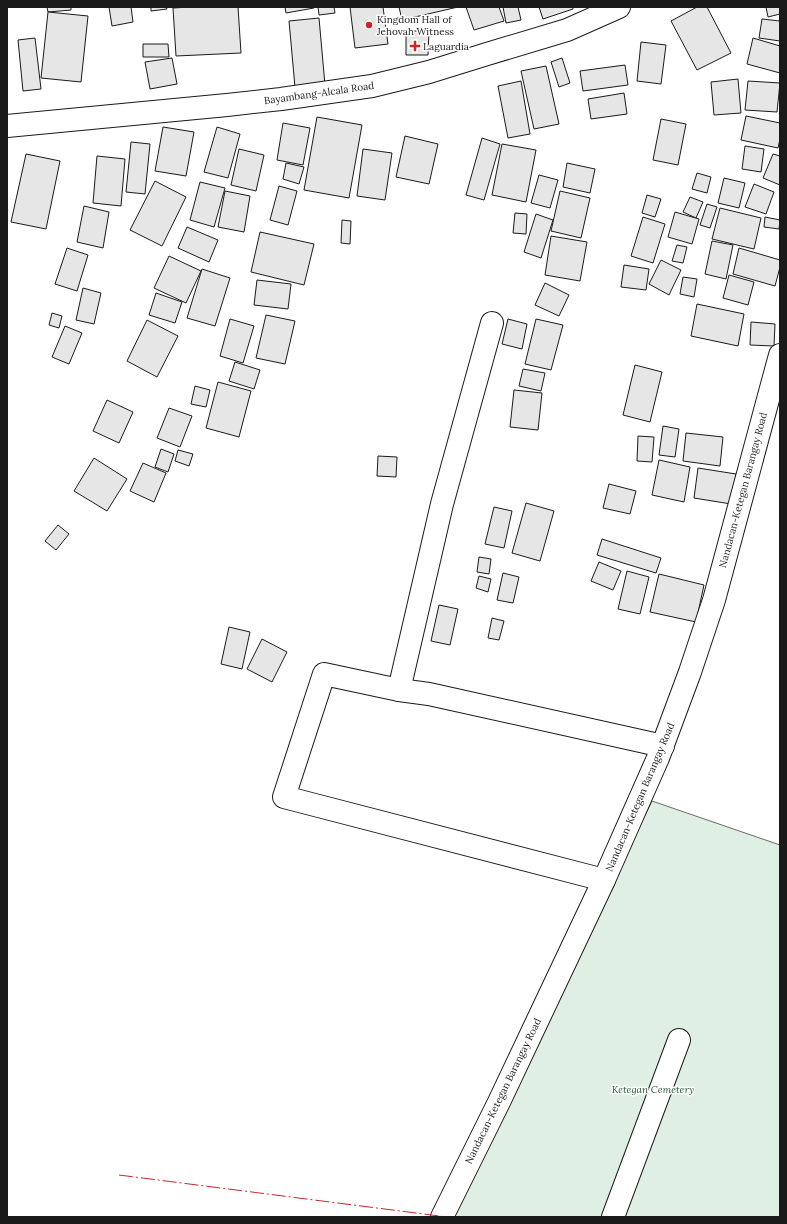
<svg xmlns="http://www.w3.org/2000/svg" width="787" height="1224" font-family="Lora,serif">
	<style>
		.green { fill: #e0efe3; stroke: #6a6a6a }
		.building { fill: #e6e6e6; stroke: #1a1a1a }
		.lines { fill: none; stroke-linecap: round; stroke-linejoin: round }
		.minor-casing { stroke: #1a1a1a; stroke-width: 24 }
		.major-casing { stroke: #1a1a1a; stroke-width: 24 }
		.minor { stroke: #fff; stroke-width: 22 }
		.major { stroke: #fff; stroke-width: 22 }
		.power { stroke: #c62828; stroke-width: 1; stroke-dasharray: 14 3 2 3; stroke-linecap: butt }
		.poi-dot { fill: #c62828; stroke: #fff; stroke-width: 1.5 }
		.labels { text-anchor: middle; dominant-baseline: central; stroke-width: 3; stroke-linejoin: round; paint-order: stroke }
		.poi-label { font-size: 10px; fill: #1a1a1a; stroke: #fff; text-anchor: start }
		.street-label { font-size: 10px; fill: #1a1a1a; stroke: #fff }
		.park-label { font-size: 10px; font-style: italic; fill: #2b5a34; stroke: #fff }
	</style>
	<rect width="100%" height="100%" fill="#fff"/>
	<path class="green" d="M 652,801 L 780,845 L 780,1217 L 448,1217 Z"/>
	<g class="building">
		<path d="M 47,7 L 71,7 L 71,10 L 48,12 Z"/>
		<path d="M 109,7 L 131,7 L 133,22 L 112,26 Z"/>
		<path d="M 151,7 L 166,7 L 167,9 L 151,11 Z"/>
		<path d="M 191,7 L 238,7 L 241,53 L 176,56 L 173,8 Z"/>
		<path d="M 285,7 L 314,7 L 314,8 L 286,13 Z"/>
		<path d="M 318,7 L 334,7 L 335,13 L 319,15 Z"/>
		<path d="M 350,7 L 383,7 L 388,44 L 355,48 Z"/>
		<path d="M 399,7 L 458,7 L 402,20 Z"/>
		<path d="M 466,7 L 499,7 L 504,21 L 474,30 Z"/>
		<path d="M 503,7 L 518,7 L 521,20 L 506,23 Z"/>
		<path d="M 539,7 L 573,7 L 573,9 L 543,19 Z"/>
		<path d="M 697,7 L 707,7 L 731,53 L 697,70 L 671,21 Z"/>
		<path d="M 766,7 L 780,7 L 780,14 L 768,17 Z"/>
		<path d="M 48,12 L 88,16 L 81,82 L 41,78 Z"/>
		<path d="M 319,18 L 325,85 L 295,87 L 289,21 Z"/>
		<path d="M 762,19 L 780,21 L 780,41 L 759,38 Z"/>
		<path d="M 406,31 L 429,31 L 428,55 L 406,55 Z"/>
		<path d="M 35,38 L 41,89 L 23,91 L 18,40 Z"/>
		<path d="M 753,38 L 780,46 L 780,73 L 747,64 Z"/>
		<path d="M 641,42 L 666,45 L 661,84 L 637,81 Z"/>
		<path d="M 143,44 L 168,44 L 169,57 L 143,57 Z"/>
		<path d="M 172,58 L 177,84 L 150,89 L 145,62 Z"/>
		<path d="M 562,58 L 570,83 L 559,87 L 551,62 Z"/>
		<path d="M 625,65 L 628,85 L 583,91 L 580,71 Z"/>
		<path d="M 546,66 L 559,124 L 534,129 L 521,71 Z"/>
		<path d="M 738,79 L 741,113 L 714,115 L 711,82 Z"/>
		<path d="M 521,81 L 530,134 L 508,138 L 498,86 Z"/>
		<path d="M 748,81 L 780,83 L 777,112 L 745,110 Z"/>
		<path d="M 624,93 L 627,114 L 591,119 L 588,99 Z"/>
		<path d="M 746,116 L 780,123 L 780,139 L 778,148 L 741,140 Z"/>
		<path d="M 317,117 L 362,125 L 349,198 L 304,190 Z"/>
		<path d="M 661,119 L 686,124 L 678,165 L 653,160 Z"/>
		<path d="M 283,123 L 310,128 L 303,165 L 277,160 Z"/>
		<path d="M 163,127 L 194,132 L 186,176 L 155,171 Z"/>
		<path d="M 217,127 L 240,134 L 228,178 L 204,172 Z"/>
		<path d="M 405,136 L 438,144 L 429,184 L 396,177 Z"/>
		<path d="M 482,138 L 500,144 L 484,200 L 466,195 Z"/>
		<path d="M 131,142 L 150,144 L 145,194 L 126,192 Z"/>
		<path d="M 502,144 L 536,150 L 526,202 L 492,195 Z"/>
		<path d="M 745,146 L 764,149 L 761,172 L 742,169 Z"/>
		<path d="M 239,149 L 264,155 L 256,191 L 231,185 Z"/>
		<path d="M 363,149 L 392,153 L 385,200 L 357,196 Z"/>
		<path d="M 26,154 L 60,161 L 46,229 L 11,222 Z"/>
		<path d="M 773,154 L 780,156 L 780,185 L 763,178 Z"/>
		<path d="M 97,156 L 125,159 L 121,206 L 93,203 Z"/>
		<path d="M 286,163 L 304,167 L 299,184 L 283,179 Z"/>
		<path d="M 567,163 L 595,169 L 590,193 L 563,187 Z"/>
		<path d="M 697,173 L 711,177 L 707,193 L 692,189 Z"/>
		<path d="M 539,175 L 558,180 L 550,208 L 531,203 Z"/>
		<path d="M 724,178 L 745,183 L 739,208 L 718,203 Z"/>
		<path d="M 155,181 L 186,197 L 162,246 L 130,230 Z"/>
		<path d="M 200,182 L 225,188 L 214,227 L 190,220 Z"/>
		<path d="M 754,184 L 774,192 L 766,214 L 745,207 Z"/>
		<path d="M 279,186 L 297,191 L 288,225 L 270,220 Z"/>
		<path d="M 225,191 L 250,196 L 244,232 L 218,227 Z"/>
		<path d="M 560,191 L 590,198 L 581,238 L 551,231 Z"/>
		<path d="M 647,195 L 661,199 L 655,217 L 642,213 Z"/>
		<path d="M 690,197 L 703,202 L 696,218 L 683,212 Z"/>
		<path d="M 707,204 L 717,207 L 710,228 L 700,225 Z"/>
		<path d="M 84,206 L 109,212 L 103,248 L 77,242 Z"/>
		<path d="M 720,208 L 761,218 L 754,249 L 712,239 Z"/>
		<path d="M 675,212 L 699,219 L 692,244 L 668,237 Z"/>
		<path d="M 515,213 L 527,214 L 526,234 L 513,233 Z"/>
		<path d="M 536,214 L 553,220 L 541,258 L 524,252 Z"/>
		<path d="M 643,217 L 665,224 L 653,263 L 631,256 Z"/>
		<path d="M 765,217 L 780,220 L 779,229 L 764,227 Z"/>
		<path d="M 342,220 L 351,221 L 350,244 L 341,243 Z"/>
		<path d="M 187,227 L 218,240 L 209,262 L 178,248 Z"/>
		<path d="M 260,232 L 314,244 L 304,285 L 251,272 Z"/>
		<path d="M 551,236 L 587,242 L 580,281 L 545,275 Z"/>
		<path d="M 712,241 L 733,245 L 726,279 L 705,274 Z"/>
		<path d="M 677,245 L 687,247 L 683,263 L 672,261 Z"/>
		<path d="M 67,248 L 88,255 L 77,291 L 55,284 Z"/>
		<path d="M 739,248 L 780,260 L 780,267 L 775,286 L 733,274 Z"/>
		<path d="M 169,256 L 201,271 L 186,303 L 154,288 Z"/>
		<path d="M 661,260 L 681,270 L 669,295 L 649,284 Z"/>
		<path d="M 624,265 L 649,269 L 646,290 L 621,287 Z"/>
		<path d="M 202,269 L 230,278 L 215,326 L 187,318 Z"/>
		<path d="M 729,275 L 754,282 L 748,305 L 723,298 Z"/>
		<path d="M 683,277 L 697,279 L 694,297 L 680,294 Z"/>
		<path d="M 257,280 L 291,284 L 288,309 L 254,305 Z"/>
		<path d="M 545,283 L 569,295 L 559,316 L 535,305 Z"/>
		<path d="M 83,288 L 101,293 L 94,324 L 76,320 Z"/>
		<path d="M 156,293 L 182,302 L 175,323 L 149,315 Z"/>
		<path d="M 697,304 L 744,314 L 738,346 L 691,336 Z"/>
		<path d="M 52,313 L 62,316 L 59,328 L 49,325 Z"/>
		<path d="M 266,315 L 295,321 L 285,364 L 256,358 Z"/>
		<path d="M 230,319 L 254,326 L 243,363 L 220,356 Z"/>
		<path d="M 508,319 L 527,324 L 522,349 L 502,344 Z"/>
		<path d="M 536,319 L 563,325 L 551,370 L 525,364 Z"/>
		<path d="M 147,320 L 178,336 L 157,377 L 127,361 Z"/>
		<path d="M 751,322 L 775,324 L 774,346 L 750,345 Z"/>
		<path d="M 65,326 L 82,333 L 69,364 L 52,357 Z"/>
		<path d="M 235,362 L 260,370 L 254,389 L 229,381 Z"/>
		<path d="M 635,365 L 662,372 L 650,422 L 623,415 Z"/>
		<path d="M 523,369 L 545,373 L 541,391 L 519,386 Z"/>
		<path d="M 218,382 L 251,391 L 239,437 L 206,428 Z"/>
		<path d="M 195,386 L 210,390 L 206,407 L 191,404 Z"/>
		<path d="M 514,390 L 542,393 L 538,430 L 510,427 Z"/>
		<path d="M 107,400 L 133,412 L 119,443 L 93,431 Z"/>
		<path d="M 169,408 L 192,416 L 180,447 L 157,438 Z"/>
		<path d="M 663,426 L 679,429 L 675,457 L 659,455 Z"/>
		<path d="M 686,433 L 723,437 L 720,466 L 683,461 Z"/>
		<path d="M 638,436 L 654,437 L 652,462 L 637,461 Z"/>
		<path d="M 161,449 L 174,454 L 168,472 L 155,467 Z"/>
		<path d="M 178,450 L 193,454 L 189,466 L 175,461 Z"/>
		<path d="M 378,456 L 397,457 L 396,477 L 377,476 Z"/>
		<path d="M 94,458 L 127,479 L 107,511 L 74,491 Z"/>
		<path d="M 659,460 L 690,467 L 684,502 L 652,495 Z"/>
		<path d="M 143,463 L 166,473 L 154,502 L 130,491 Z"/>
		<path d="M 698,468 L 736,474 L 731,504 L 694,498 Z"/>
		<path d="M 609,484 L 636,491 L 630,514 L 603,508 Z"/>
		<path d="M 526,503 L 554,511 L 540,561 L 512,553 Z"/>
		<path d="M 494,507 L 512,511 L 504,548 L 485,544 Z"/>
		<path d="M 58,525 L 69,534 L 56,550 L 45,541 Z"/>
		<path d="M 602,539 L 661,558 L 656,573 L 597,555 Z"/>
		<path d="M 479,557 L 491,559 L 489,574 L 477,572 Z"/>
		<path d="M 599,562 L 621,571 L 613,590 L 591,581 Z"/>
		<path d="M 627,571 L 649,577 L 640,614 L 618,609 Z"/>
		<path d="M 503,573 L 519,577 L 513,603 L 497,600 Z"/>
		<path d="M 659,574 L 704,585 L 696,622 L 650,612 Z"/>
		<path d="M 479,576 L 491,579 L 488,592 L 476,588 Z"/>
		<path d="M 439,605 L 458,609 L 450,645 L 431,641 Z"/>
		<path d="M 492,618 L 504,621 L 499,640 L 488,638 Z"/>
		<path d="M 229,627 L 250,632 L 242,669 L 221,664 Z"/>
		<path d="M 262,639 L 287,652 L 272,682 L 247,669 Z"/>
	</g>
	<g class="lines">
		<defs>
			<g id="minor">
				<path d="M 399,690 L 442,504 L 492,323"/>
				<path d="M 604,880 L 284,797 L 324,674 L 399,690 L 429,694 L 663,746"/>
				<path d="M 442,1217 L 499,1102 L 604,880 L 658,758 L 690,672 L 714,600 L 780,355"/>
				<path d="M 613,1217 L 679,1040"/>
			</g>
			<path id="major" d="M 7,126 L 227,105 L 281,99 L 372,86 L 429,72 L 487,54 L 567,30 L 619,7"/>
		</defs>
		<use href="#minor" class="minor-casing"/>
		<use href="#major" class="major-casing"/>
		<use href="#minor" class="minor"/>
		<use href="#major" class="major"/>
		<path class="power" d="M 119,1175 L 447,1217"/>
	</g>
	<g class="poi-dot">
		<circle cx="369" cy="25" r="4"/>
		<path d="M413 40h4v4h4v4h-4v4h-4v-4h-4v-4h4z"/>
	</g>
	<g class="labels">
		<g class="poi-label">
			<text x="377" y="19">Kingdom Hall of<tspan x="377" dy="12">Jehovah Witness</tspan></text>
			<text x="423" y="46">Laguardia</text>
		</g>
		<g class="street-label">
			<text transform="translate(319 93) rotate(-8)">Bayambang-Alcala Road</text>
			<text transform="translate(743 490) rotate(-75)">Nandacan-Ketegan Barangay Road</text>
			<text transform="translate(640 797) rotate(-67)">Nandacan-Ketegan Barangay Road</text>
			<text transform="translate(503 1091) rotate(-64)">Nandacan-Ketegan Barangay Road</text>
		</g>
		<g class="park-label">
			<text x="653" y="1089">Ketegan Cemetery</text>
		</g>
	</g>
	<rect width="787" height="1224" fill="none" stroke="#1a1a1a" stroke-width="16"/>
</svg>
